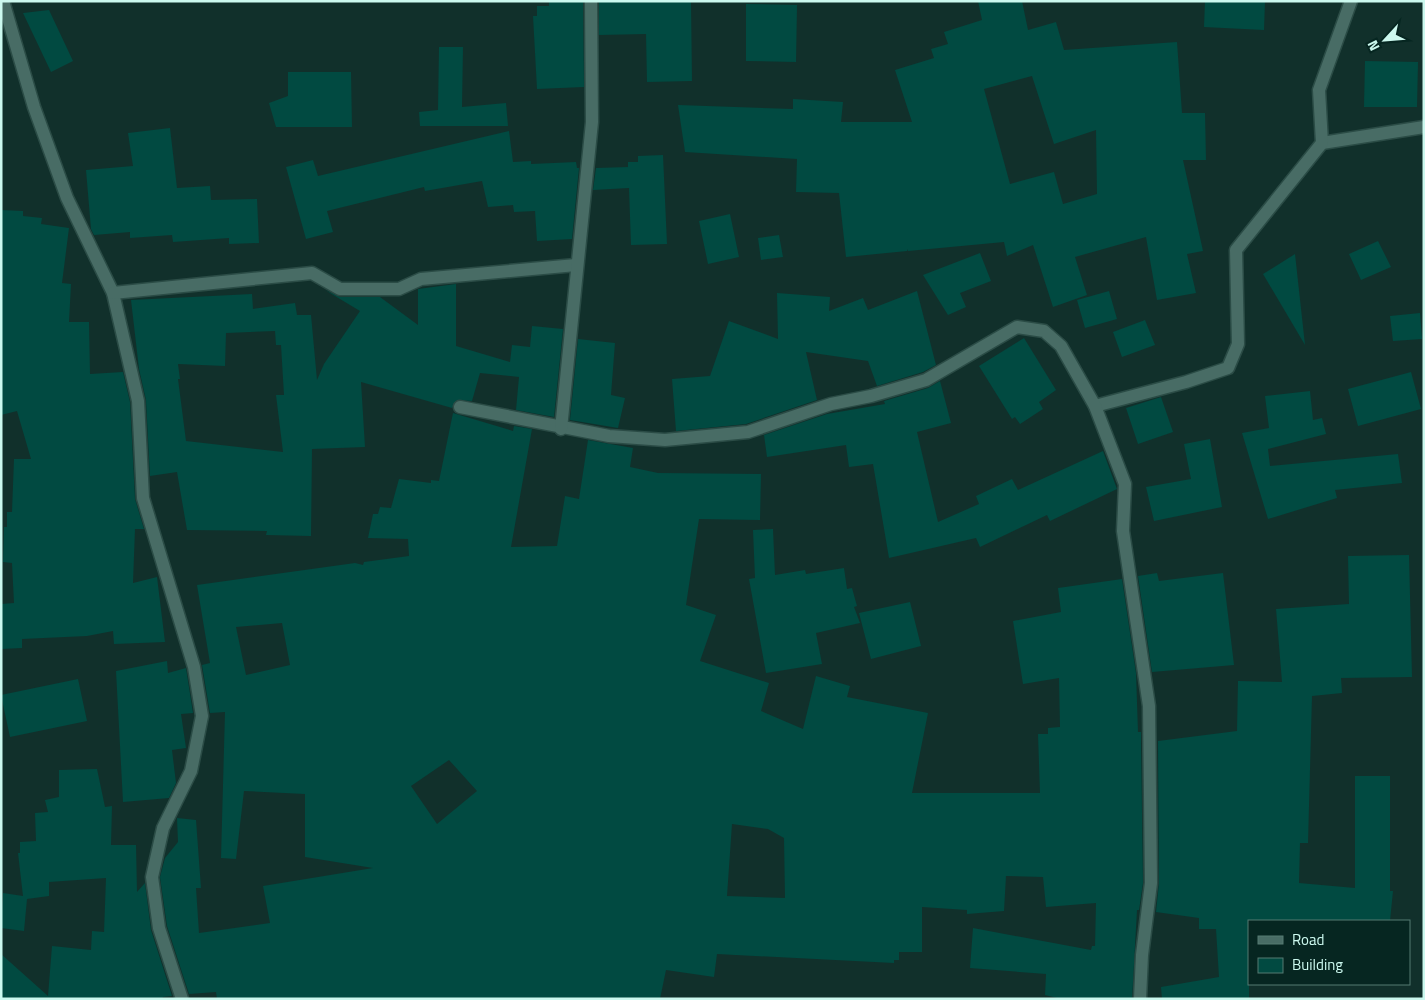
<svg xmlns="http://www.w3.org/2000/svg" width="1425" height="1000" font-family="'Titillium Web',sans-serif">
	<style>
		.building { fill: #014a41; fill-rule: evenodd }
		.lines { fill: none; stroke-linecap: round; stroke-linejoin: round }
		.street-casing { stroke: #2b4c46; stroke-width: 15 }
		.street { stroke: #486c65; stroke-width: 12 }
	</style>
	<rect width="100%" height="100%" fill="#11302b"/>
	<g class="building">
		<path d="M 549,1 L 583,1 L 584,87 L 537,89 L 533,16 L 537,16 L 537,6 L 549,6 Z"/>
		<path d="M 599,1 L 691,1 L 692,81 L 647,82 L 646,34 L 599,35 Z"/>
		<path d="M 978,1 L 1022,1 L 1028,30 L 1056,22 L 1064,50 L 1177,42 L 1182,113 L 1205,113 L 1206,160 L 1183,160 L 1203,251 L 1187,254 L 1196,293 L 1157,300 L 1146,237 L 1075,257 L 1087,295 L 1053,307 L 1033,245 L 1007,256 L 1004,242 L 908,251 L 907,249 L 907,251 L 846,257 L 839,193 L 796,192 L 797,159 L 685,152 L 678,105 L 793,109 L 793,99 L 843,102 L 841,122 L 912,122 L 895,70 L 934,58 L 931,49 L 948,44 L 944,32 L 982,20 ZM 1032,76 L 1054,144 L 1096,130 L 1097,194 L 1063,204 L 1054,172 L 1010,184 L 984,89 Z"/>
		<path d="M 1205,1 L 1265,1 L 1264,30 L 1204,27 Z"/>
		<path d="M 746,4 L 797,5 L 796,62 L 746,61 Z"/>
		<path d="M 49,10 L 73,61 L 51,72 L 23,13 Z"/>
		<path d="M 439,47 L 463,47 L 462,107 L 506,103 L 508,126 L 420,126 L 419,112 L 438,110 Z"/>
		<path d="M 1365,61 L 1418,62 L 1417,107 L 1364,107 Z"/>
		<path d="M 288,72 L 351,72 L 352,127 L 276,127 L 269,103 L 288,96 Z"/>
		<path d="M 170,128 L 177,188 L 210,186 L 211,200 L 257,199 L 259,243 L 229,244 L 229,238 L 173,242 L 172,235 L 130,238 L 130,232 L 94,235 L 91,229 L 86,170 L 133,166 L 128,133 Z"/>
		<path d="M 509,131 L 513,162 L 531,161 L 531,164 L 576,162 L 577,168 L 579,168 L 572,239 L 537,241 L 535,211 L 514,212 L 513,205 L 488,207 L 482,181 L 425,191 L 424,187 L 327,211 L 333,232 L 306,239 L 286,167 L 313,160 L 318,176 Z"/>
		<path d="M 663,155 L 667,244 L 631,245 L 629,188 L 593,190 L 596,168 L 628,167 L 628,162 L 638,162 L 638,156 Z"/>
		<path d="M 1,210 L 23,211 L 23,216 L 42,218 L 41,224 L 69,228 L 62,283 L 71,284 L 69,322 L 89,322 L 90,374 L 123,372 L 130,402 L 135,499 L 144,529 L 135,529 L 133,583 L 157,577 L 165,642 L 114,644 L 113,631 L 87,636 L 22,639 L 22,648 L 1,649 L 1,604 L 14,603 L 12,563 L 3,562 L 4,527 L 7,527 L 7,512 L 12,512 L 14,459 L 31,459 L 17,411 L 1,415 Z"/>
		<path d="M 730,214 L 739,257 L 708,264 L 699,221 Z"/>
		<path d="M 779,235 L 783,257 L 761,260 L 758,238 Z"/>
		<path d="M 1378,241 L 1391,267 L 1361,280 L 1349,254 Z"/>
		<path d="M 980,253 L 991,281 L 960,293 L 966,307 L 948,315 L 923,275 Z"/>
		<path d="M 1295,254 L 1305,345 L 1263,274 Z"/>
		<path d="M 456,284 L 456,346 L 510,362 L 512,345 L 530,347 L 532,326 L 563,329 L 554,417 L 516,410 L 519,377 L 480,373 L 472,401 L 457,400 L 452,408 L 361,382 L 365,447 L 312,449 L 311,536 L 266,535 L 267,531 L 187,530 L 177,472 L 150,476 L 146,400 L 139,369 L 131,300 L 252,294 L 253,309 L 295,303 L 297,315 L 311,315 L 317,380 L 324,364 L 360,311 L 325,290 L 340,297 L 380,297 L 418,325 L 418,289 ZM 275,331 L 276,345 L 281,345 L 284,395 L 276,395 L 283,452 L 186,441 L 178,379 L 180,379 L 178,364 L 225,366 L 226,333 Z"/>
		<path d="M 917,291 L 936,365 L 923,372 L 877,386 L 868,361 L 806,352 L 817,400 L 746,424 L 676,431 L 672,379 L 710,376 L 729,321 L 778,339 L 777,293 L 830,297 L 829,311 L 863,298 L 868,310 Z"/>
		<path d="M 1109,291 L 1117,319 L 1085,328 L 1077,300 Z"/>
		<path d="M 1420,313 L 1422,339 L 1393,341 L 1390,316 Z"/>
		<path d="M 1145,320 L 1155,345 L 1122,357 L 1113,332 Z"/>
		<path d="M 1024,338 L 1056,390 L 1039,402 L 1043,409 L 1020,424 L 1015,417 L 1012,419 L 979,366 Z"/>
		<path d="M 578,339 L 615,343 L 611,395 L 625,398 L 618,428 L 570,420 Z"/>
		<path d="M 1411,372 L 1421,409 L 1358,426 L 1348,389 Z"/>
		<path d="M 940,381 L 951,423 L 917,432 L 938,522 L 979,504 L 976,496 L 1012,479 L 1018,490 L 1103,451 L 1117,489 L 1050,521 L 1047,515 L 980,547 L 976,538 L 889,558 L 873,464 L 849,467 L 846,445 L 767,457 L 764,435 L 827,414 L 885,404 L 884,401 L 928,388 Z"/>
		<path d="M 1310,391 L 1313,420 L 1322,418 L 1326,434 L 1268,449 L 1270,466 L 1398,454 L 1402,483 L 1335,490 L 1337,498 L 1268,519 L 1242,433 L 1269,428 L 1265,396 Z"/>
		<path d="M 1161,397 L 1173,432 L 1138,444 L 1126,408 Z"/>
		<path d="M 453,413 L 513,431 L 514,426 L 532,429 L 511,547 L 557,546 L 565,496 L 579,499 L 588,440 L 633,448 L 630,467 L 658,473 L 761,474 L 760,520 L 699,519 L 686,605 L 716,615 L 700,661 L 769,683 L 761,711 L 803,729 L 816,676 L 850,686 L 847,697 L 928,713 L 912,793 L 1040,793 L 1038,734 L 1048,734 L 1048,728 L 1060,727 L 1059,678 L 1023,684 L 1013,621 L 1061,612 L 1058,588 L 1122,579 L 1136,673 L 1138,732 L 1141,732 L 1141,743 L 1143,883 L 1139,910 L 1137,910 L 1132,999 L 1061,999 L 1045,995 L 1046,974 L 970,968 L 973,928 L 1091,950 L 1092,946 L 1095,946 L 1096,903 L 1046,907 L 1043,877 L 1006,876 L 1004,911 L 967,914 L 967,910 L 922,907 L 922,952 L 899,952 L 899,960 L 894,960 L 894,963 L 717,954 L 714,977 L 666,970 L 660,999 L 217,999 L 216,992 L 189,994 L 167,926 L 160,877 L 165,858 L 178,842 L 177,818 L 196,820 L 201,888 L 196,888 L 199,933 L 270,923 L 263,886 L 373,868 L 305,857 L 305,794 L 244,791 L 236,859 L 221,858 L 225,712 L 210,713 L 202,665 L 210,663 L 197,585 L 355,563 L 363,565 L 364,562 L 409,556 L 408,539 L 368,538 L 373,514 L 378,514 L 380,507 L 391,508 L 399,479 L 431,483 L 431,480 L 439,481 ZM 282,623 L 290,665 L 246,675 L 236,627 ZM 449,760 L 477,791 L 437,824 L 411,786 ZM 732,824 L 768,829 L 784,838 L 785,898 L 727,896 Z"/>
		<path d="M 1210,439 L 1222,507 L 1154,521 L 1146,487 L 1191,479 L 1184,444 Z"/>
		<path d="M 773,529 L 775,575 L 805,570 L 806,574 L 844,568 L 847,589 L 852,588 L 857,606 L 854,607 L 860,623 L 816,633 L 822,664 L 766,673 L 749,579 L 755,578 L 753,530 Z"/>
		<path d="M 1409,555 L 1412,677 L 1341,678 L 1342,693 L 1312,696 L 1308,843 L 1300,843 L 1299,883 L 1355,888 L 1355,776 L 1390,776 L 1390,891 L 1393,891 L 1390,921 L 1249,921 L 1249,999 L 1162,999 L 1161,987 L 1219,977 L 1216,929 L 1199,929 L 1199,918 L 1156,912 L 1159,883 L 1158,741 L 1237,731 L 1238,681 L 1282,682 L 1276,609 L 1349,604 L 1348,556 Z"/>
		<path d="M 1157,573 L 1159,581 L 1223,573 L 1234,665 L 1152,672 L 1138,576 Z"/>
		<path d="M 910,602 L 921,646 L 871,659 L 859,613 Z"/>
		<path d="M 167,661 L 168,673 L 186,668 L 193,713 L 181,714 L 186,748 L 172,750 L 176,783 L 169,798 L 123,802 L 116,671 Z"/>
		<path d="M 78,679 L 87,721 L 10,737 L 1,695 Z"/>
		<path d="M 97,769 L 105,807 L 112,806 L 111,845 L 136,845 L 137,892 L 145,883 L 151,930 L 172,996 L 163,997 L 162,999 L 1,999 L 1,954 L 48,996 L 52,946 L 91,950 L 92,931 L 104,932 L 106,878 L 49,882 L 49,896 L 27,899 L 24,931 L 1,928 L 3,893 L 23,896 L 18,853 L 20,853 L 20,842 L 36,841 L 35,813 L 48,812 L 45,800 L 59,797 L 59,770 Z"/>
	</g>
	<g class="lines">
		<defs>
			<g id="street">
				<path d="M 3,1 L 34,107 L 67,198 L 113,293 L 138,401 L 143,498 L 194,667 L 202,716 L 191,771 L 163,828 L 152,877 L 159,928 L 182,999"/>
				<path d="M 1322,143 L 1424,127"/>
				<path d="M 113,293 L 312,273 L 340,289 L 399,289 L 421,279 L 576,265"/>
				<path d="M 1095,406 L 1186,382 L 1228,368 L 1238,344 L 1236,250 L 1322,143 L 1319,90 L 1351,1"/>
				<path d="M 460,407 L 609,436 L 665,440 L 748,432 L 831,404 L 871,396 L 926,380 L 1017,327 L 1044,331 L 1061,346 L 1095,406 L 1125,484 L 1123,531 L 1149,706 L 1151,883 L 1142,955 L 1140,999"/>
				<path d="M 561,429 L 592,122 L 591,1"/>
			</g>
		</defs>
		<use href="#street" class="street-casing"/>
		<use href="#street" class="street"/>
	</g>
	<rect width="1425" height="1000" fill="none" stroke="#ccf9ef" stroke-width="5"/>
	<rect x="1248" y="920" width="162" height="65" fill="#062621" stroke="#557a73"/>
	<rect x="1258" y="936" width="25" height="8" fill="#486c65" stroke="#557a73"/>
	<text x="1292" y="945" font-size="15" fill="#ccf9ef">Road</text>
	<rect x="1258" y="958" width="25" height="15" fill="#014a41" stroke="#557a73"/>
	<text x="1292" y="970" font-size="15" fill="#ccf9ef">Building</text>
	<g transform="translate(1385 40) rotate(244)" stroke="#062621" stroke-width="4" paint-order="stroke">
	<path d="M0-4L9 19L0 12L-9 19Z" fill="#ccf9ef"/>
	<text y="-8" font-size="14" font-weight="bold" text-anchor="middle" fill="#ccf9ef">N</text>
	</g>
</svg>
